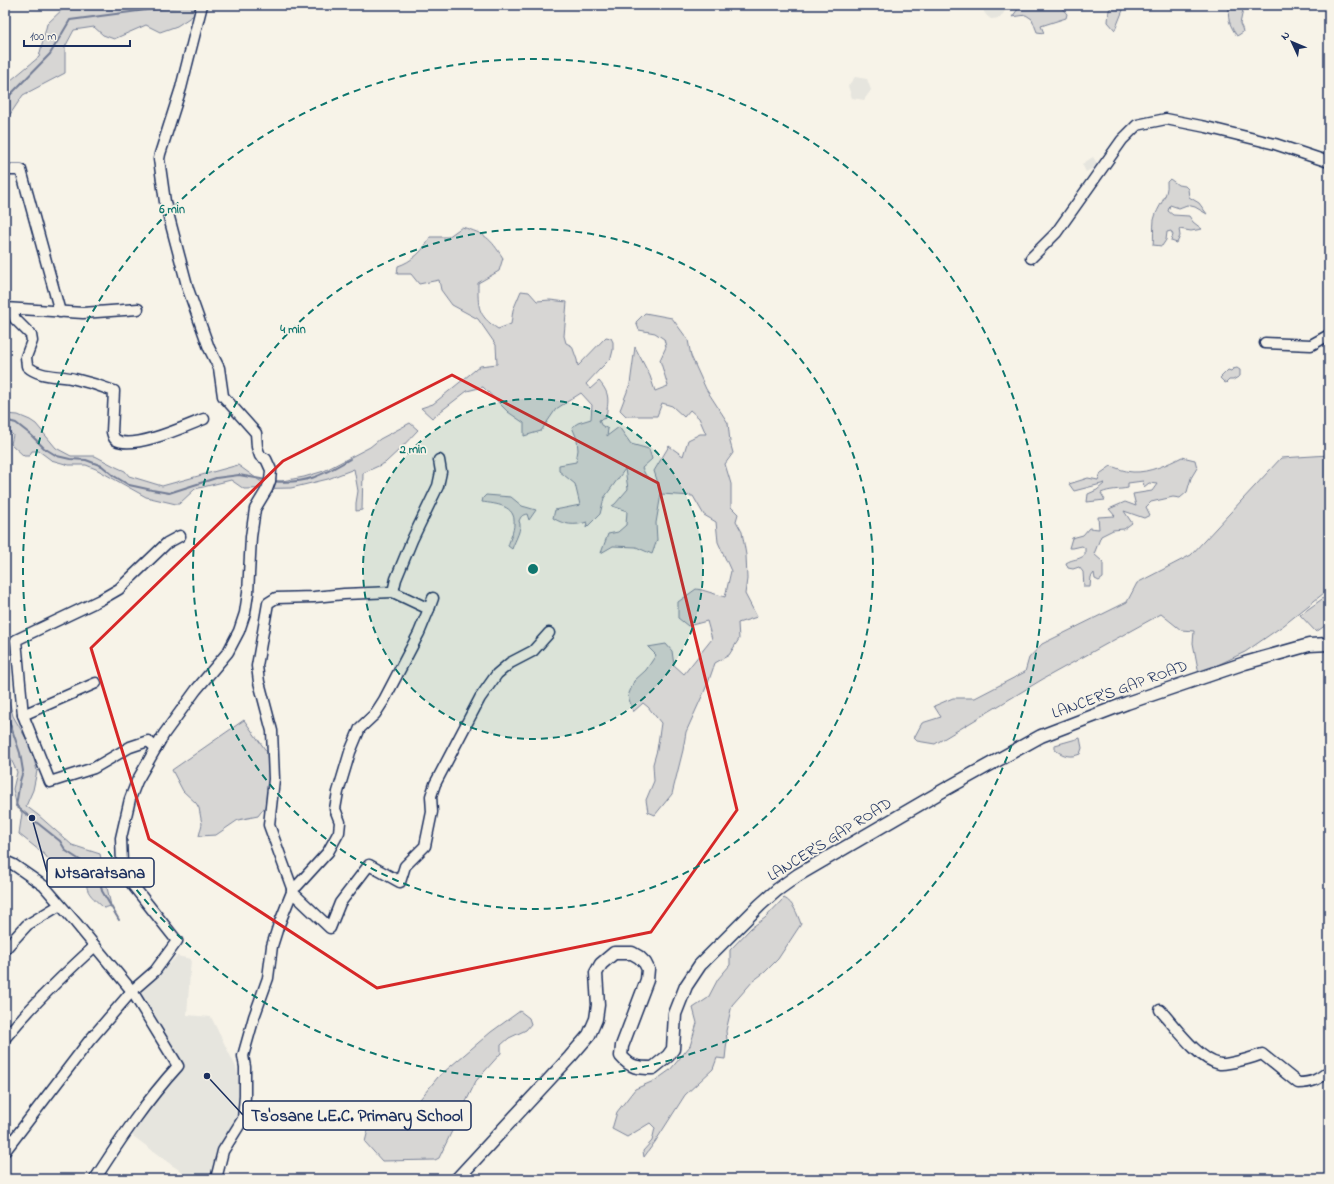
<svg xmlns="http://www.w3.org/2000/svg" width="1334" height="1184" font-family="'Indie Flower',sans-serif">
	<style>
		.built { fill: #e6e5de }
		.green { fill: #d7d6d4; stroke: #798299 }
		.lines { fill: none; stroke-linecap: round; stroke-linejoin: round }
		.stream { stroke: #727c95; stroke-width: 2 }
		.minor-casing { stroke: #1b2f5e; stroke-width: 13 }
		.major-casing { stroke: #1b2f5e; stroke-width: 15 }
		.minor { stroke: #f7f3e8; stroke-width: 10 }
		.major { stroke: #f7f3e8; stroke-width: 12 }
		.marked { fill: none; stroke: #d62828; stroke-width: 3; stroke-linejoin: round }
		.ring { fill: none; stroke: #0f766e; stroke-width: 2; stroke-dasharray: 7 5 }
		.labels { text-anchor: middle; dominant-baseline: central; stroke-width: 3.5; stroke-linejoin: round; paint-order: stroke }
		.street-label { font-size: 16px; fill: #1b2f5e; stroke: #f7f3e8 }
		.centre { fill: #0f766e; stroke: #f7f3e8; stroke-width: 2 }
		.ring-label { font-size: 12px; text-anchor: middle; font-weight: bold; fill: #0f766e; stroke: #f7f3e8; stroke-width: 3.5; stroke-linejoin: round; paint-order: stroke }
		.leader { fill: none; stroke: #1b2f5e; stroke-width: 1.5 }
		.callout-dot { fill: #1b2f5e; stroke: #f7f3e8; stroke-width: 1.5 }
		.callout { fill: #f7f3e8; stroke: #1b2f5e; stroke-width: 1.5 }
		.callout-label { font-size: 17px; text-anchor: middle; font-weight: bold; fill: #1b2f5e }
	</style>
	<rect width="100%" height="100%" fill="#f7f3e8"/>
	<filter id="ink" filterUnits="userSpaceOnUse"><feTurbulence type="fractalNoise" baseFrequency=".025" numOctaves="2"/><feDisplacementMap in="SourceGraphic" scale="8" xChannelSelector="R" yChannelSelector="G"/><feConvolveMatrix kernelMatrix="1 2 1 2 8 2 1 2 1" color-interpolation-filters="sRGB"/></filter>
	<g filter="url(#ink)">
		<g class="built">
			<path d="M 983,5 L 1005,5 L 1005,11 L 1000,18 L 991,19 L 987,16 L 984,12 Z"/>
			<path d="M 855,77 L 867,79 L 871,90 L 864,100 L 852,98 L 848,86 Z"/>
			<path d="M 1093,157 L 1098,165 L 1086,172 L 1082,164 Z"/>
			<path d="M 177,956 L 191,959 L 187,1015 L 211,1017 L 236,1067 L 240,1084 L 241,1104 L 237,1127 L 211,1179 L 193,1179 L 173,1166 L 129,1133 L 153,1100 L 183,1067 L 165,1043 L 157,1029 L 141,993 Z"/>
		</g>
		<g class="green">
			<path d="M 67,5 L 80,8 L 102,5 L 197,5 L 194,15 L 177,26 L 160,32 L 146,25 L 114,39 L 103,35 L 94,27 L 74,30 L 65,47 L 65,73 L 23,95 L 5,122 L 5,85 L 39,57 L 47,24 Z"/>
			<path d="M 1021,5 L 1059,5 L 1067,14 L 1066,18 L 1041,26 L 1044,33 L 1037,32 L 1032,19 L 1026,15 L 1012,17 Z"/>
			<path d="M 1113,5 L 1125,5 L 1115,30 L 1108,22 L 1109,10 Z"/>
			<path d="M 1230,5 L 1244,5 L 1240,24 L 1242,28 L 1243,32 L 1237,36 C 1230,26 1226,17 1230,5 Z"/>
			<path d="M 1170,179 L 1178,185 L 1185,186 L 1188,189 L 1189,197 L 1199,203 L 1207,214 L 1195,207 L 1187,205 L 1179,208 L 1170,205 L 1168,211 L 1173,215 L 1189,216 L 1193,222 L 1202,229 L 1191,231 L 1179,229 L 1180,236 L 1177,243 L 1171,241 L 1173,235 L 1171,231 L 1167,232 L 1166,240 L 1162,246 L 1153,245 C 1154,237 1153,228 1154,220 C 1157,206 1169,197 1167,182 Z"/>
			<path d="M 462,227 C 486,234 490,238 503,258 L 499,271 L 478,283 C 478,307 477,315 498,329 L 511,324 L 513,310 L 521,291 L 529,292 L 537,301 L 550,300 L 567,302 L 564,336 L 566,343 L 572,346 L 577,360 L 578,366 L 606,337 L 611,338 L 613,342 L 613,350 L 611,358 L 600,369 L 586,384 L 590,389 L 599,381 C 611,395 608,400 606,418 L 599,420 L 601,425 L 608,429 L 607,436 L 619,427 L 631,444 L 649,449 L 652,459 L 642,468 L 646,476 L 658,483 L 654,471 L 669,446 L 683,456 L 688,440 L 700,434 L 706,434 L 699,418 L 690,410 L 684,417 L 672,406 L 662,403 L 657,416 L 626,416 L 620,410 L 630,384 L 635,347 L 650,376 L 655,391 L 668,386 L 660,360 L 666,347 L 664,339 L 655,333 L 639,330 L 636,322 L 645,313 L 672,318 L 688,340 L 691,356 L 706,389 L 728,423 L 730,442 L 733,453 L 725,464 L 731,484 L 731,507 L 738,514 L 736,521 L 742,532 L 746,555 L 747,579 L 745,594 L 757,617 L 738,623 L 739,639 L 729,655 L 715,663 L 708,683 L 686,732 L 683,750 L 672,794 L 655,815 L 648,812 L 646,800 L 654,781 L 653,764 L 657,750 L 661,723 L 648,707 L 643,703 L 633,712 L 628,696 L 634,681 L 646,670 L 656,655 L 648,647 L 666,644 L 672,651 L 674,665 L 684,674 L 712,639 L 707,621 L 688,626 L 678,618 L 678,602 L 696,589 L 702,590 L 725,597 L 731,571 L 718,542 L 716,522 L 704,515 L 693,496 L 661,494 L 656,523 L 657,540 L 652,554 L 636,547 L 613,546 L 601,553 L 608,534 L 618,532 L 626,525 L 627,511 L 612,506 L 615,504 L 628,489 L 625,469 L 604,498 L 600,514 L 586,528 L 587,522 C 575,526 564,525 553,518 L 555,510 L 580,505 L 575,484 L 559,471 L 559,465 L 576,462 L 578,450 L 577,439 L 572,427 L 578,423 L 591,419 L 592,405 L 581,393 L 556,409 L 541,431 L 524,436 L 524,423 L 508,412 L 483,387 L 467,391 L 432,418 L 421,408 L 433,404 L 480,366 L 497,364 L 496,345 L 478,319 L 452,305 L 441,290 L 439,280 L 419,284 L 411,274 L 397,274 L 398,266 C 411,262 425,250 430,237 L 448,237 Z"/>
			<path d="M 1237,368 L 1240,370 L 1240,376 L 1233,380 L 1229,380 L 1226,383 L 1224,382 L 1220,378 L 1228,370 L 1231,371 L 1233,369 Z"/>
			<path d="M 5,414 L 18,415 L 30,420 L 36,424 L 56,448 L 71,456 L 95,456 L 116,467 L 125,471 L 129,476 L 162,486 L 238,465 L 260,481 L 282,481 L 304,477 L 324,471 L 370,447 L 380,439 L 410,423 L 418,430 L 400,449 L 385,463 L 363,473 L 362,510 L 356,511 L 356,503 L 358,491 L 354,469 L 328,479 L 291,488 L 244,489 L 231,480 L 195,489 L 179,504 L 176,504 L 146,497 L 96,469 L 86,465 L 69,465 L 51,460 L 39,451 L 32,451 L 29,456 L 24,456 L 11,444 L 13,435 L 5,429 Z"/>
			<path d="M 1329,455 L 1329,589 L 1284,625 L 1245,652 L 1199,674 L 1193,643 L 1194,631 L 1181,630 L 1161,614 L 1043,679 L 935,744 L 917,741 L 914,738 L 922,723 L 941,717 L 934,706 L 953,698 L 975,698 L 1025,672 L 1029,658 L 1042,644 L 1127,602 L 1137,583 L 1191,555 L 1281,458 Z"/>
			<path d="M 1182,457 L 1195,460 L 1197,468 L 1191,478 L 1187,492 L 1180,498 L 1173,497 L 1151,502 L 1146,507 L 1150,515 L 1144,518 L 1124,511 L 1132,523 L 1124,529 L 1113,530 L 1101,536 L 1094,554 L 1103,562 L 1103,578 L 1099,581 L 1095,579 L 1094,573 L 1091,577 L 1090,587 L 1084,587 L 1083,572 L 1079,567 L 1073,569 L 1068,568 L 1066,563 C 1074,558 1077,561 1085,555 L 1085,548 L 1082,546 L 1073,548 L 1069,548 L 1072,538 L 1083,535 L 1089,528 L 1099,529 L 1098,517 L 1115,516 L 1109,509 L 1125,502 L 1136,506 L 1133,494 L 1152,491 L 1157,484 L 1149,483 L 1144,487 L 1143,481 L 1128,483 L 1128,488 C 1118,490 1110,489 1101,493 L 1105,500 L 1087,502 L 1088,494 L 1097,490 L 1105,483 L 1074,491 L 1069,484 L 1088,478 L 1098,480 L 1101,473 L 1111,466 C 1117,468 1126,472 1133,472 C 1149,473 1168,464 1182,457 Z"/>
			<path d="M 486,495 L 511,497 L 522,506 L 536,510 L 529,520 L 527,514 C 522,515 521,516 519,521 C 523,528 515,540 512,549 L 508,546 C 510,539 514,531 514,524 C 516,505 496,504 482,502 L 483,498 Z"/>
			<path d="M 1329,594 L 1329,623 L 1316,632 L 1300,615 Z"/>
			<path d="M 5,686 L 13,716 L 31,747 L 37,771 L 33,790 L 26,806 L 38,815 L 72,845 L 100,854 L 111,906 L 104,908 C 87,892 85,893 87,869 L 55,868 L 45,855 L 19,834 L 22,813 L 16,803 L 13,789 L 17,772 L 8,753 L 5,753 Z"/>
			<path d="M 244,720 L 267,752 L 270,766 L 267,804 L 258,816 L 238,820 L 216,835 L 199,836 L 202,824 L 199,808 L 196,803 L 183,791 L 172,770 Z"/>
			<path d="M 1080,738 L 1082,748 L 1080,754 C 1070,758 1064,756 1055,750 L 1055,745 Z"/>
			<path d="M 784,898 C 794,903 797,914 801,924 L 778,959 L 765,972 L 753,981 L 732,1005 L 726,1031 L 727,1040 L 725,1059 L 717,1058 L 713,1069 L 685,1095 L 655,1142 L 644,1157 L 643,1151 L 652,1141 L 655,1128 L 650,1123 L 627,1137 L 612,1129 L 617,1112 L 635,1089 L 656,1080 L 670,1070 L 690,1046 L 697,1023 L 693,1008 L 708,998 L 718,979 L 730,965 L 730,950 L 751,928 L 765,918 Z"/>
			<path d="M 520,1011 L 529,1018 L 531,1024 L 526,1030 L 509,1038 L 501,1045 L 501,1053 L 476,1081 L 439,1158 L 435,1160 L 382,1161 L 365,1142 L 369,1126 L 412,1109 L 438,1077 L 491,1032 Z"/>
		</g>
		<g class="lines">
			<g class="stream">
				<path d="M 5,98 L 11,94 L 50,54 L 70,20 L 184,5"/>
				<path d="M 5,420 L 16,423 L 30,434 L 44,448 L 57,456 L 70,459 L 86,460 L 102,466 L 114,476 L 129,485 L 152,490 L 169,493 L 216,478 L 239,475 L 266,480"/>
				<path d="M 272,481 C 305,485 323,475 350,459"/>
				<path d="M 5,709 L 20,753 L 23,771 L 20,781 L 16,806 L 60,841 L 66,851 L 86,864 L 99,876 L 102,891 L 119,920"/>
			</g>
			<defs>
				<g id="minor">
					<path d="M 5,170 L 21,170 L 60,312"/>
					<path d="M 1031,258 L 1056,233 L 1122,140 L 1137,125 L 1166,119 L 1206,127 L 1275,144 L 1329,162"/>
					<path d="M 5,308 L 83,313 L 138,309"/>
					<path d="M 12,310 L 15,319 L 31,335 L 32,341 L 26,357 L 27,366 C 40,378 59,375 75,379 C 88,382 101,386 114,391 L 112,432 C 113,435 113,438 116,440 C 134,450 186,426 204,419"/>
					<path d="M 1265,343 L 1311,345 L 1329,335"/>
					<path d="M 429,609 L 433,598"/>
					<path d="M 23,715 L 96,683"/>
					<path d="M 156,748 L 148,741 L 130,747 L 94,768 L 50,782 L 23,715 L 16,640 L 100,600 L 119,589 L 167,543 L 180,536"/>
					<path d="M 5,861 L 14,865 L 44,886 L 76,923 L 132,991 L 178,1066 C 146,1101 120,1140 95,1179"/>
					<path d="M 292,888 L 297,886 L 328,852 L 339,832 L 340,822 L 335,809 L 338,792 L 350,752 L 360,728 L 375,714 L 384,700 L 419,633 L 429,609 L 393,592 L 396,579 L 412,540 L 438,486 L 441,472 L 439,460"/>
					<path d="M 292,892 L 330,928 L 340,903 L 369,865 L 400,882 L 405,866 L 425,846 L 432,812 L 431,796 L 435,784 L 480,698 L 497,674 L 510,663 L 533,651 L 549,633"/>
					<path d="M 5,949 L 27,925 L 60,905"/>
					<path d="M 1160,1010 C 1174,1025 1198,1060 1220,1064 C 1227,1065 1255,1057 1262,1054 L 1298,1083 C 1312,1083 1319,1079 1329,1071"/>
					<path d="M 5,1038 C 33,1004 63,975 95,946"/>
					<path d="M 5,1151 L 89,1041 L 132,991 L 155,971 L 177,941 L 131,883 L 122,864 L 121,838 L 130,799 L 137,781 L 164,734 L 196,690 L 228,652 L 239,631 L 245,613 L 248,593 L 251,537 L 255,509 L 267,489 L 270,481 L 271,470 L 266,459 L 260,456 L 257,447 L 256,433 L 223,396 L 219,368 L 209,348 L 188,289 L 170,221 L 165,202 L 159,159 L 160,154 L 181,88 L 202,5"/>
					<path d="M 216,1179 L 223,1151 L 243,1119 L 245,1096 L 245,1067 L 243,1056 L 254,1017 L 268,978 L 272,946 L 278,927 L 292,892 L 292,888 L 269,825 L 274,779 L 272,731 L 259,682 L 257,666 L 268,603 L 276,598 L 314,597 L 344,594 L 393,592"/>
				</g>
				<path id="major" d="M 457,1179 L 570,1057 L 589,1035 L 596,1019 L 598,1005 L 596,973 L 601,964 L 614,953 L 632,953 L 639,957 L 645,963 L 648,969 L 647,980 L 622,1046 L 621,1056 C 631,1068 638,1068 653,1068 L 668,1056 L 673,1049 L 675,1014 L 686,986 L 700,965 L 760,905 L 777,890 L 798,875 L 944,790 L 1041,736 L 1127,703 L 1245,663 L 1309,645 L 1329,644"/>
			</defs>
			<use href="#minor" class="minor-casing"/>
			<use href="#major" class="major-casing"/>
			<use href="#minor" class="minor"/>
			<use href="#major" class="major"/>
		</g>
	</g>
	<path class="marked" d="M 452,375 L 658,483 L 737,810 L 651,932 L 377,988 L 149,839 L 91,648 L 283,461 Z"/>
	<circle cx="533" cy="569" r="170" fill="#0f766e" fill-opacity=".12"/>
	<g class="ring">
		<circle cx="533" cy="569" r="170"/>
		<circle cx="533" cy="569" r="340"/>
		<circle cx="533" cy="569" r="510"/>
	</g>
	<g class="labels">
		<g class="street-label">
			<text transform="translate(1120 690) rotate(-20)">LANCER'S GAP ROAD</text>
			<text transform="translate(830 840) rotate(-32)">LANCER'S GAP ROAD</text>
		</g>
	</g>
	<circle cx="533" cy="569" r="6" class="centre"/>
	<g class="ring-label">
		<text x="172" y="213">6 min</text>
		<text x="293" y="333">4 min</text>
		<text x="413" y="453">2 min</text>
	</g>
	<path class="leader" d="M32 818L47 872M207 1076L243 1115"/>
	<g class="callout-dot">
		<circle cx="32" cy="818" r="4"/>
		<circle cx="207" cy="1076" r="4"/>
	</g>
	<g class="callout">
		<rect x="47" y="858" width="107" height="29" rx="4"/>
		<rect x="243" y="1101" width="228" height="29" rx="4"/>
	</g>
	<g class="callout-label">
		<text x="100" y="878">Ntsaratsana</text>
		<text x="357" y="1121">Ts'osane L.E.C. Primary School</text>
	</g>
	<rect width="1334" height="1184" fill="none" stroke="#f7f3e8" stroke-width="20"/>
	<rect x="10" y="10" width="1314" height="1164" fill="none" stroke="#1b2f5e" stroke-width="1.5" filter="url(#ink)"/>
	<g transform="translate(1292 42) rotate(314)" stroke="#f7f3e8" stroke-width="3" paint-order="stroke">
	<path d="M0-3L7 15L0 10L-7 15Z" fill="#1b2f5e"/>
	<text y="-6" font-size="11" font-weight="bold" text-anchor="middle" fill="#1b2f5e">N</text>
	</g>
	<path d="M24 40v6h106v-6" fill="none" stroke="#1b2f5e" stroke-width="2"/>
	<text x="30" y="40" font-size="12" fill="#1b2f5e" stroke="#f7f3e8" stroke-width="3" paint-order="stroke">100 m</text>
</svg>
